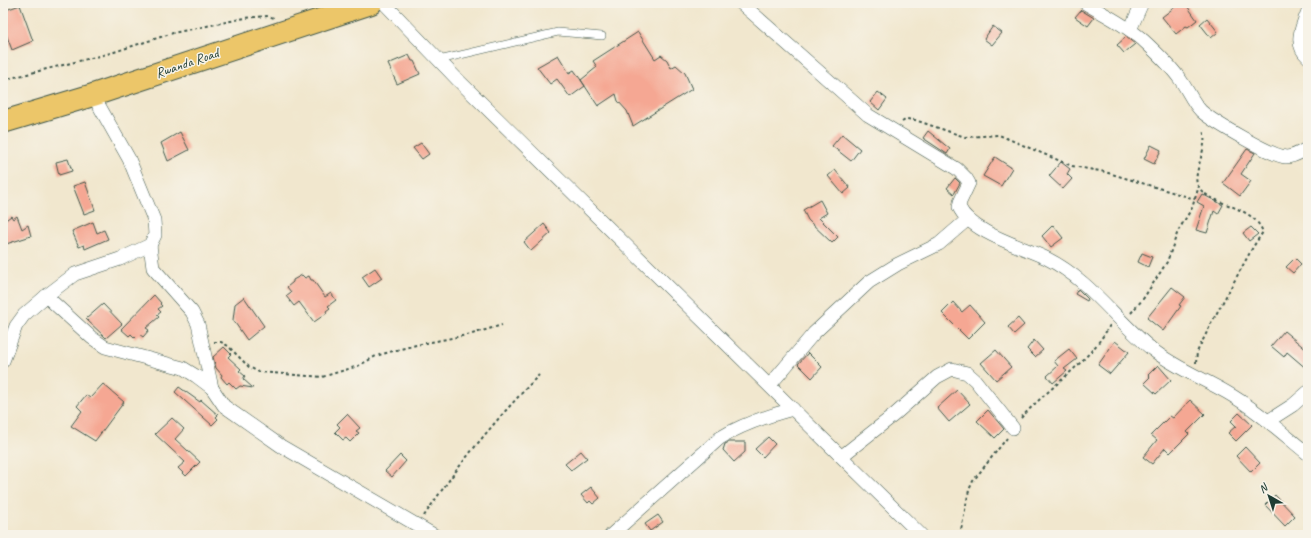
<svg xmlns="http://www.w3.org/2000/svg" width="1311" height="538" font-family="Caveat,sans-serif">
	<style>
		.building { fill: #f5a793 }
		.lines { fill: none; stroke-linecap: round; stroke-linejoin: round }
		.service-casing { stroke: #3e564b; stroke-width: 8 }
		.minor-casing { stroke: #3e564b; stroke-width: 14 }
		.trunk-casing { stroke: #3e564b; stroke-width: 24 }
		.path { stroke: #3e564b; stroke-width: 2; stroke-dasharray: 3 3; stroke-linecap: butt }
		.service { stroke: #fff; stroke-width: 7 }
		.minor { stroke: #fff; stroke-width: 13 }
		.trunk { stroke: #ecc669; stroke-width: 22 }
		.labels { text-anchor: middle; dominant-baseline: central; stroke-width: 3; stroke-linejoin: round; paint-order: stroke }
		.street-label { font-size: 14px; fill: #1f3d34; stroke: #f7f3e8 }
	</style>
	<rect width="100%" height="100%" fill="#f7f3e8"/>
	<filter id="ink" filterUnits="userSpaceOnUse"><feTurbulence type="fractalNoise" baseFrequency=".025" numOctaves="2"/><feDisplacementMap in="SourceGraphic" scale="8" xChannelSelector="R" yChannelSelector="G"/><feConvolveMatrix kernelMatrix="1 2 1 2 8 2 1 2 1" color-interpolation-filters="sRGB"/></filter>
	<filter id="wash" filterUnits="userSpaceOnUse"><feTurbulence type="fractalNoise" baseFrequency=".012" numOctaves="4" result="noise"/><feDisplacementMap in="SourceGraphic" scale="16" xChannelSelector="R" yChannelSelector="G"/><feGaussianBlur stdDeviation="0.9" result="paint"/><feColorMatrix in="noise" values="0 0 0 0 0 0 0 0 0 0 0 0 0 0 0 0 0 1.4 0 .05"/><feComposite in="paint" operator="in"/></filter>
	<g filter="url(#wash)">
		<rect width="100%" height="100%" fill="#f1e7ce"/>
		<g id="blocks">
			<g class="building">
				<path d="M 1180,3 L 1185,3 L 1197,20 L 1188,27 L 1186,26 L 1176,34 L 1162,17 Z"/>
				<path d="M 20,5 L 33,41 L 12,50 L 3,26 L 3,11 Z"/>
				<path d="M 1081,10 L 1094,18 L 1088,26 L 1075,17 Z"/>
				<path d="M 1207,18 L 1218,32 L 1211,38 L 1200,24 Z"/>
				<path d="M 993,26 L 1002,33 L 992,45 L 984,39 Z"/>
				<path d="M 638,32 L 655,59 L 661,55 L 667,60 L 671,68 L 676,65 L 685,73 L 692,89 L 633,126 L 627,111 L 618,101 L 616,94 L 598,106 L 581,80 L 597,67 L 593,61 Z"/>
				<path d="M 1126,37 L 1135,44 L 1124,53 L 1117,45 Z"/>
				<path d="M 409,55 L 412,61 L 414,61 L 420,74 L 397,84 L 388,64 Z"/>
				<path d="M 558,55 L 569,73 L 574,70 L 585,86 L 570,97 L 557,79 L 550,84 L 537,67 Z"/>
				<path d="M 878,92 L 887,99 L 879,110 L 870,102 Z"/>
				<path d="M 928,131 L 950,149 L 947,154 L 923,138 Z"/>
				<path d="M 180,132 L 189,150 L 168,161 L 161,143 Z"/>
				<path d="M 842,134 L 860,149 L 851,161 L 832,146 Z"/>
				<path d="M 421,143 L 429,154 L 422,159 L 413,148 Z"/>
				<path d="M 1151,145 L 1161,150 L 1154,164 L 1144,159 Z"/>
				<path d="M 1247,149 L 1255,153 L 1241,174 L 1251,181 L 1240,196 L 1223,183 Z"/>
				<path d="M 995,157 L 1012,168 L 1001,186 L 983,176 Z"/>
				<path d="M 68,159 L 72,171 L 59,175 L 56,162 Z"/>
				<path d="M 1061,162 L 1070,169 L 1067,174 L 1072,179 L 1063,189 L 1049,176 Z"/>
				<path d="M 835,170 L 850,188 L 843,194 L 828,176 Z"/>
				<path d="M 955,178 L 960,183 L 954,194 L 947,188 Z"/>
				<path d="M 85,182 L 95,210 L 84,214 L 73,186 Z"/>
				<path d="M 1202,194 L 1223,205 L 1218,214 L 1214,211 L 1207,233 L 1196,230 L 1204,206 L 1197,202 Z"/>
				<path d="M 820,200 L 827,213 L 819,218 L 838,237 L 832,243 L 808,220 L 803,210 Z"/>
				<path d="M 11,216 L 13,219 L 17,216 L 22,229 L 28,225 L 31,236 L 3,245 L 3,222 Z"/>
				<path d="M 93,222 L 97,233 L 104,230 L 108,239 L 85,249 L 84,245 L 79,247 L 72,231 Z"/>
				<path d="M 544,224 L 551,233 L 531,251 L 524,242 Z"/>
				<path d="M 1053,225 L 1063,238 L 1051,247 L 1042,236 Z"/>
				<path d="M 1251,227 L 1258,234 L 1249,241 L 1243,233 Z"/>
				<path d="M 1142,253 L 1152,257 L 1148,267 L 1138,262 Z"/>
				<path d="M 1295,258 L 1301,264 L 1293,273 L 1286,267 Z"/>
				<path d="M 375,268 L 382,278 L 369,287 L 362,277 Z"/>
				<path d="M 302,275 L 305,278 L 309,276 L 311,280 L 313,280 L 325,297 L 331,293 L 336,300 L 328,306 L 330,308 L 326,311 L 327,313 L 314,322 L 299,302 L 294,306 L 286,296 L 291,292 L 287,287 L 293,282 L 293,280 Z"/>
				<path d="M 1172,287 L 1185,297 L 1179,305 L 1181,306 L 1163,331 L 1147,318 Z"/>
				<path d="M 1078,289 L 1088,299 L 1087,301 L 1075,294 Z"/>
				<path d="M 154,295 L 161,303 L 160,304 L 162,306 L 158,309 L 161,312 L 157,315 L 159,317 L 146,328 L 149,330 L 143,337 L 139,334 L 135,338 L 131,334 L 129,336 L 121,329 Z"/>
				<path d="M 244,297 L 264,326 L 247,340 L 233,320 L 235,304 Z"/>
				<path d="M 953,302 L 962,312 L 970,305 L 985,322 L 968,339 L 942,313 Z"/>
				<path d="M 103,304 L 122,324 L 106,338 L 86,319 Z"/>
				<path d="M 1018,318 L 1024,325 L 1014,334 L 1008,327 Z"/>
				<path d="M 1284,331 L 1308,351 L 1308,370 L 1287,352 L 1284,357 L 1271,346 Z"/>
				<path d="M 1034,340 L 1043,350 L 1035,357 L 1027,349 Z"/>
				<path d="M 1115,341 L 1129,352 L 1110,374 L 1098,365 Z"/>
				<path d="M 224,347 L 231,354 L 228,357 L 241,369 L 239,371 L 245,376 L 243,379 L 253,388 L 240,386 L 236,389 L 229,382 L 227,384 L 221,377 L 222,375 L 216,368 L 213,357 Z"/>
				<path d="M 1069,349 L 1077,359 L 1064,369 L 1067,371 L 1053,383 L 1047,376 L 1058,366 L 1054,361 Z"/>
				<path d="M 996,350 L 1011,367 L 996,380 L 981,363 Z"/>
				<path d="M 808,353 L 822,367 L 812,378 L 798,364 Z"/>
				<path d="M 1158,365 L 1171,380 L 1156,394 L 1144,383 L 1150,377 L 1148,375 Z"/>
				<path d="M 103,384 L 124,402 L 95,441 L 71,426 L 82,411 L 77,406 L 86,395 L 90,398 Z"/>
				<path d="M 179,387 L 200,402 L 201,400 L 218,415 L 216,417 L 218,419 L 212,425 L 175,392 Z"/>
				<path d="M 957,390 L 970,404 L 949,422 L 937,408 Z"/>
				<path d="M 1190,400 L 1205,414 L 1187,432 L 1189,434 L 1170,453 L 1165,448 L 1152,464 L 1143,457 L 1157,440 L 1151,435 L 1170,416 L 1173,418 Z"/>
				<path d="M 988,410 L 1004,429 L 995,438 L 977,421 Z"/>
				<path d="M 1239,413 L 1252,425 L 1236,441 L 1228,433 L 1236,426 L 1231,421 Z"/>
				<path d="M 347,414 L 360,428 L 356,431 L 359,433 L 350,442 L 346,438 L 343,440 L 335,432 L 340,427 L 337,424 Z"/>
				<path d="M 172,418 L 184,429 L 175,439 L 200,462 L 186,476 L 178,468 L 185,462 L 155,434 Z"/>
				<path d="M 768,437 L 775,444 L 763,457 L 755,449 Z"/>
				<path d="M 729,442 L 745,442 L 745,452 L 734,462 L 723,450 L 725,444 Z"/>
				<path d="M 1245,447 L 1260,463 L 1251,472 L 1236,456 Z"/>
				<path d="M 581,451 L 587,458 L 571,470 L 565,464 Z"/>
				<path d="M 400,455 L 406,461 L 392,477 L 385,471 Z"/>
				<path d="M 591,487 L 600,498 L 593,504 L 590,501 L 588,503 L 581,495 Z"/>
				<path d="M 1275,495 L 1295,516 L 1285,526 L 1265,505 Z"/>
				<path d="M 658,515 L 663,522 L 650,531 L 645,524 Z"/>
			</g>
		</g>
	</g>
	<g filter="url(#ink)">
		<use href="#blocks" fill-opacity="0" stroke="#3e564b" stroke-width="1"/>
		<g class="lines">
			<defs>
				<path id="service" d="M 439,60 L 558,32 L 602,36"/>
				<g id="minor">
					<path d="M 384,3 L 456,78 L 921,535"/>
					<path d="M 741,3 L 868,115 L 957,169 L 966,178 L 969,183 L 960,202 L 959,207 C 971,233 1021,246 1046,258 C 1092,281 1115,320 1153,350 C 1176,368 1202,378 1226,392 C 1256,409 1282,433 1308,454"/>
					<path d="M 1085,3 C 1105,15 1126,25 1143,40 C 1156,52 1169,64 1179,78 C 1187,88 1192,102 1201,111 C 1212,121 1271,156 1286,157 C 1294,157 1301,152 1308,148"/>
					<path d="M 1308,11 C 1302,26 1293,44 1308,57"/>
					<path d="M 1130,30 L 1142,3"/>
					<path d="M 150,245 L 153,268 L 192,312 L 198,324 L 212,388 L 224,406 L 281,446 L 434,535"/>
					<path d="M 46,296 L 92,338 L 105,347 L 183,368 L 196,376 L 212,388"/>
					<path d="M 3,361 L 16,326 L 24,315 L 46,296 L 75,274 L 120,259 L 150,245 L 155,235 L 154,220 L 129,159 L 93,95"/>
					<path d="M 770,385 L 814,333 L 869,282 L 898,264 L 939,244 L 968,219"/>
					<path d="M 1268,421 L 1293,405 L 1308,392"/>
					<path d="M 842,456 L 894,415 L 937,377 L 952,369 L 967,373 L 975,380 L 1013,428"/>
					<path d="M 611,535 L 720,438 C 742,424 767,416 793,409"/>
				</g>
				<path id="trunk" d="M 3,122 L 93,95 L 371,3"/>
			</defs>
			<use href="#service" class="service-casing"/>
			<use href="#minor" class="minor-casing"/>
			<use href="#trunk" class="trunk-casing"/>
			<g class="path">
				<path d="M 3,80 L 111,53 L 173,33 L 245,18 L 268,16 L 274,18"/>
				<path d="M 902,122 L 907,119 L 915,120 L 965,137 L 999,135 L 1072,166 L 1105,172 L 1195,199"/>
				<path d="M 1131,313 L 1143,299 L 1167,262 L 1178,231 L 1192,208 L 1199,186"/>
				<path d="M 214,342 L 221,342 L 228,346 L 249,367 L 259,372 L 322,377 L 358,366 L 376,356 L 393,351 L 416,345 L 472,334 L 502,325"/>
				<path d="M 1196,363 L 1197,352 L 1213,320 L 1253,247 L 1263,232 C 1252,203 1206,206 1197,184 C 1194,175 1203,155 1204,144 C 1205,139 1204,134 1203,129"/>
				<path d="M 1021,418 C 1050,386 1088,364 1110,325"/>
				<path d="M 424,516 C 458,465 496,419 539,375"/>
				<path d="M 960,535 L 969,490 L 973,481 L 1007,438"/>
			</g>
			<use href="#service" class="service"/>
			<use href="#minor" class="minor"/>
			<use href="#trunk" class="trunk"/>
		</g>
	</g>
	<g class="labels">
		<g class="street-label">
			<text transform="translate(187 63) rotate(-19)">Rwanda Road</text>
		</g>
	</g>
	<rect width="1311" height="538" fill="none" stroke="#f7f3e8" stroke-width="16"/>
	<g transform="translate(1269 496) rotate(321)" stroke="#f7f3e8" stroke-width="3" paint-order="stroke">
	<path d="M0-3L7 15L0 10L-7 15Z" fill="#1f3d34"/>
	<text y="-6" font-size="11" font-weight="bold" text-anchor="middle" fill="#1f3d34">N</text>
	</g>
</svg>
